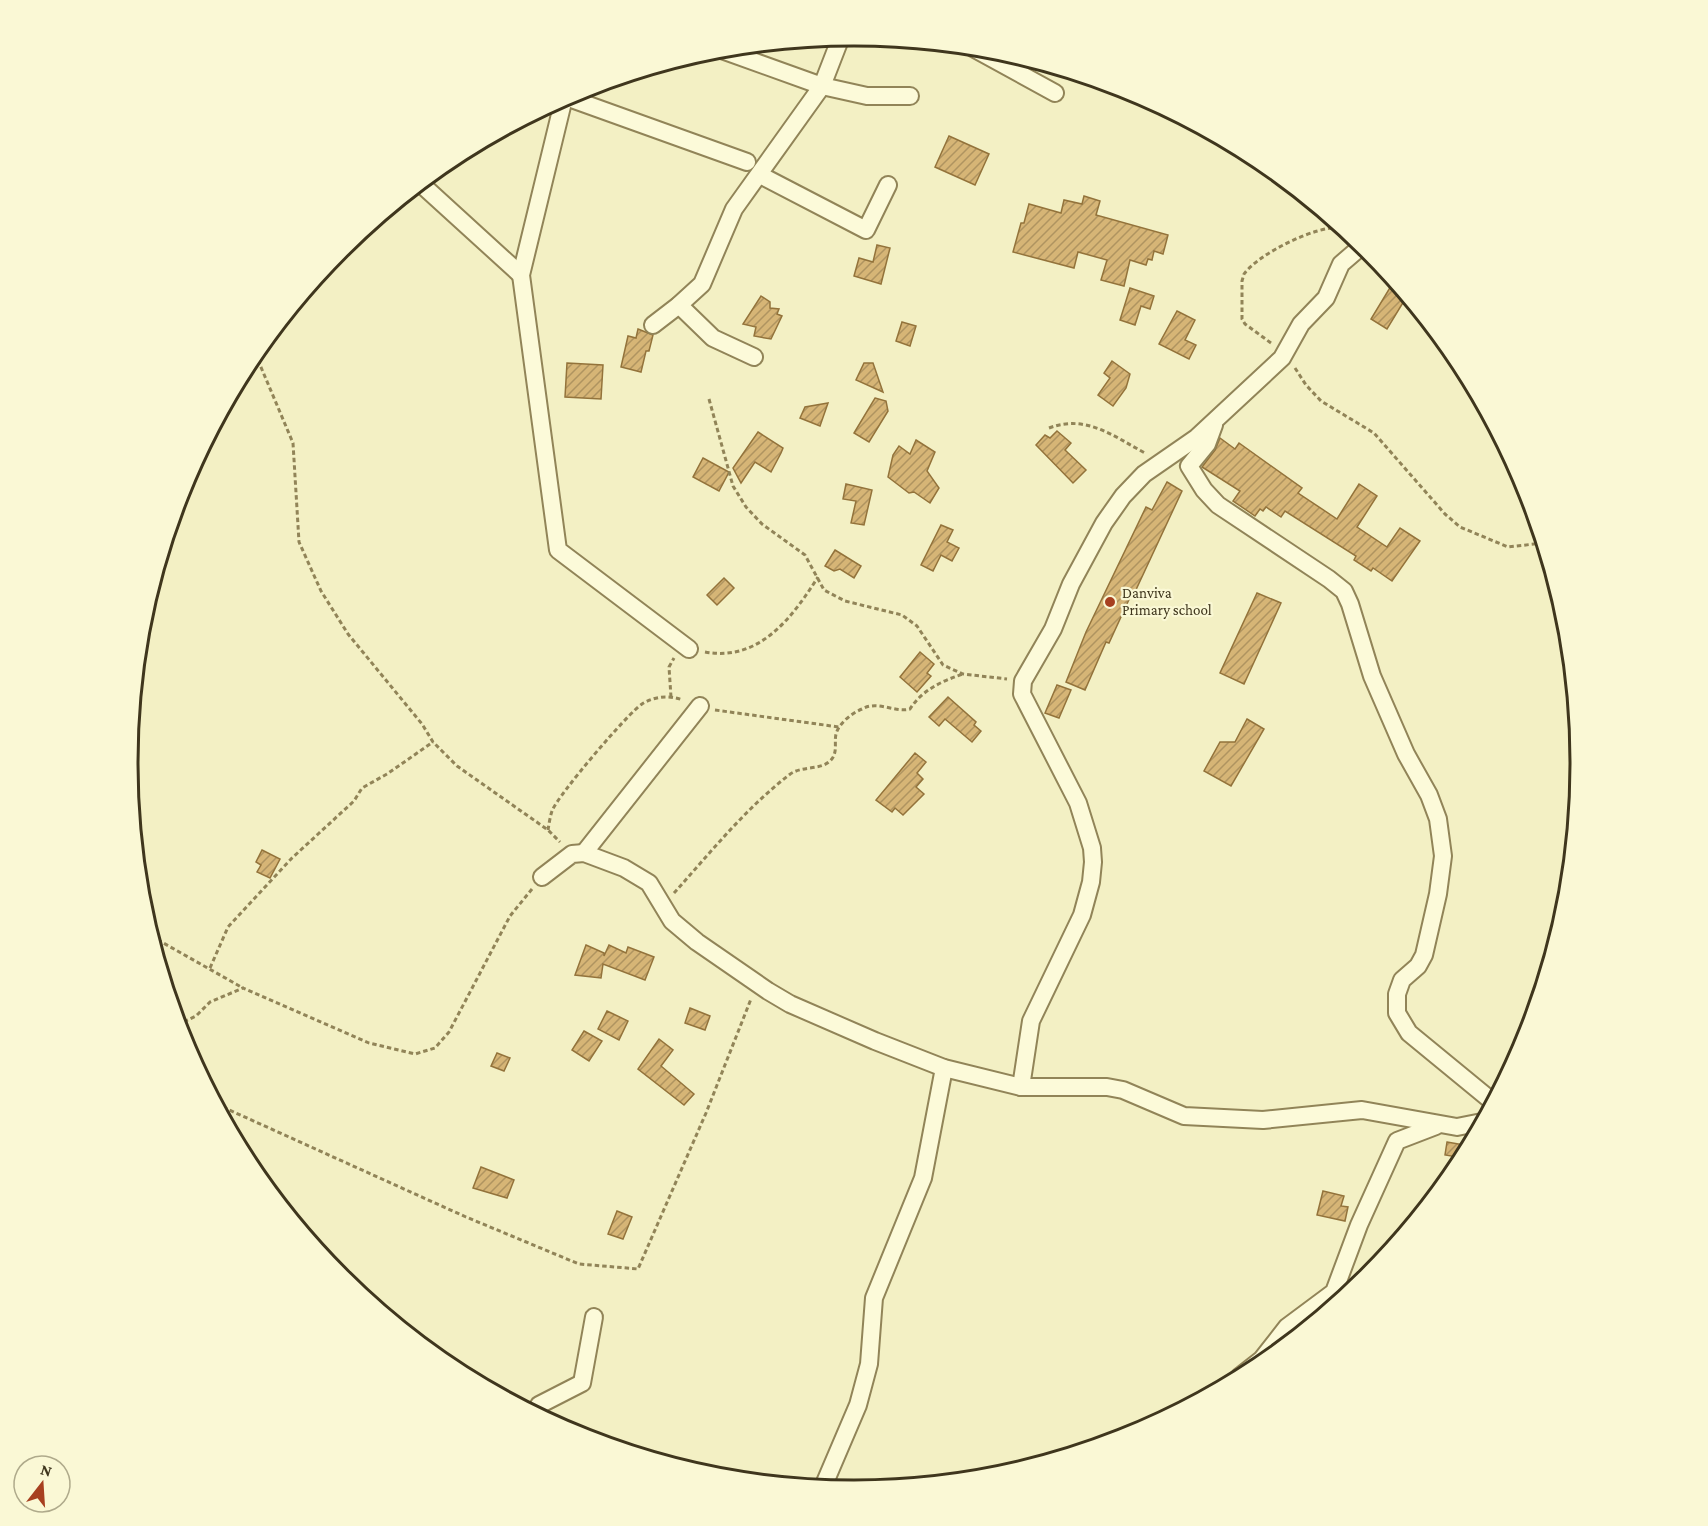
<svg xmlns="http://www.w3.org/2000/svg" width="1708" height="1526" font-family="'Crimson Pro',serif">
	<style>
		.building { fill: url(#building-hatch); stroke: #93733b; stroke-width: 1.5 }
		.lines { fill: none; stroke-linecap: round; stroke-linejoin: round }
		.minor-casing { stroke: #918458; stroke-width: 20 }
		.path { stroke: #918458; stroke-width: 3; stroke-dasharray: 4.5 3; stroke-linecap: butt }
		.minor { stroke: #fcfad9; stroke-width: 16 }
		.poi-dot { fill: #a74020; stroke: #faf8d5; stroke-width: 2 }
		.labels { text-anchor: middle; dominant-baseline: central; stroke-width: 4.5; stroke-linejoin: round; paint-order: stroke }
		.poi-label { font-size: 15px; fill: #3f361d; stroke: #faf8d5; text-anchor: start }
		.rim { fill: none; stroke: #3f361d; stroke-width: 3 }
	</style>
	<defs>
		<pattern id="building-hatch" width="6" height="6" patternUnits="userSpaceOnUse" patternTransform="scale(1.5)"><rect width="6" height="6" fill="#d6b576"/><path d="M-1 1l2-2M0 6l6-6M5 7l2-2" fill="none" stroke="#af9460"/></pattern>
	</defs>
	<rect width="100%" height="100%" fill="#f3f0c4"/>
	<g class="building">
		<path d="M 949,136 L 989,154 L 975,185 L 935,167 Z"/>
		<path d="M 1084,196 L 1100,201 L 1096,215 L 1168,235 L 1163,254 L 1154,251 L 1152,260 L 1148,259 L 1146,265 L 1130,260 L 1124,286 L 1101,280 L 1107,260 L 1078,252 L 1074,268 L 1013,252 L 1021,223 L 1024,223 L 1029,204 L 1061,213 L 1064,200 L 1082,204 Z"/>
		<path d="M 877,245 L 890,248 L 881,284 L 854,276 L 859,258 L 873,262 Z"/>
		<path d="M 1394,281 L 1407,296 L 1387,329 L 1371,319 Z"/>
		<path d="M 1130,288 L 1154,296 L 1150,309 L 1141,306 L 1135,325 L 1120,320 Z"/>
		<path d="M 761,296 L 770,302 L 770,308 L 779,309 L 777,314 L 782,316 L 771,339 L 754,336 L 756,327 L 743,324 Z"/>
		<path d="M 1177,311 L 1195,320 L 1185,340 L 1196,345 L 1189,359 L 1159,344 Z"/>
		<path d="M 902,322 L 916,326 L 910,346 L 896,341 Z"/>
		<path d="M 638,329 L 653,335 L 649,351 L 646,351 L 641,372 L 621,367 L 628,336 L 636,338 Z"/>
		<path d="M 1112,361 L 1130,374 L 1126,388 L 1113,406 L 1098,395 L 1110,378 L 1104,373 Z"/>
		<path d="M 567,363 L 603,365 L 601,399 L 565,397 Z"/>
		<path d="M 864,363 L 873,363 L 883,392 L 856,380 Z"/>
		<path d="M 875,398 L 886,401 L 888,411 L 869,442 L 854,433 Z"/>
		<path d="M 828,403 L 820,426 L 800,418 L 805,407 Z"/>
		<path d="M 1057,431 L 1071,443 L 1065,450 L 1086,470 L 1073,483 L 1036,445 L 1045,435 L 1050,438 Z"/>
		<path d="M 758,432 L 783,448 L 781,453 L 771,472 L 755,462 L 741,483 L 733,468 Z"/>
		<path d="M 1220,438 L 1235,449 L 1239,443 L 1302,488 L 1298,493 L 1337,519 L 1359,484 L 1377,496 L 1357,527 L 1387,547 L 1400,528 L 1420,541 L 1392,581 L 1373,568 L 1371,571 L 1354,560 L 1356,556 L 1285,511 L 1281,517 L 1266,507 L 1263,511 L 1260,509 L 1255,516 L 1233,501 L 1240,491 L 1202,467 L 1215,450 Z"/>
		<path d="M 916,440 L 935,452 L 927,471 L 939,488 L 930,503 L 914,492 L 909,493 L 888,477 L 893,455 L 899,446 L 910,454 Z"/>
		<path d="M 703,458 L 729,472 L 719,491 L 693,477 Z"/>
		<path d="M 1167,482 L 1182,491 L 1134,594 L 1132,593 L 1109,643 L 1106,642 L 1085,690 L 1066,682 L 1086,632 L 1146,507 L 1152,510 Z"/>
		<path d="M 846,484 L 872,490 L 864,525 L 851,523 L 856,501 L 843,499 Z"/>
		<path d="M 941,525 L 953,530 L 947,542 L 959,548 L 952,561 L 941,555 L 933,571 L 921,565 Z"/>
		<path d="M 835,550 L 861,566 L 854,578 L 840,569 L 834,571 L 825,566 Z"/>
		<path d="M 724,578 L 734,588 L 717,605 L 707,595 Z"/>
		<path d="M 1257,593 L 1281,603 L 1244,684 L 1220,673 Z"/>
		<path d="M 920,652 L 934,664 L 927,673 L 931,676 L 917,692 L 900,677 Z"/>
		<path d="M 1057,685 L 1071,690 L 1059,718 L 1045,713 Z"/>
		<path d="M 948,697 L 976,722 L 974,725 L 981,731 L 972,742 L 945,719 L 939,726 L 929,717 Z"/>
		<path d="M 1247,719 L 1264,729 L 1231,786 L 1204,771 L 1220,742 L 1235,742 Z"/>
		<path d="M 915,753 L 926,762 L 917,773 L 923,779 L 916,787 L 924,794 L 903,815 L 895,808 L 892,812 L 876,800 Z"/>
		<path d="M 262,850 L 280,859 L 270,878 L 257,872 L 261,865 L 256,862 Z"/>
		<path d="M 586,945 L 604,953 L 604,956 L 609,945 L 626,953 L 628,947 L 654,957 L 645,980 L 603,964 L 601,978 L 575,975 Z"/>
		<path d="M 690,1008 L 710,1016 L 705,1030 L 685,1023 Z"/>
		<path d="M 607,1011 L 628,1021 L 619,1040 L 598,1029 Z"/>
		<path d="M 584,1031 L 602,1041 L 589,1061 L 572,1050 Z"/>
		<path d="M 659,1039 L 673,1050 L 661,1066 L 694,1094 L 684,1105 L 638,1069 Z"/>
		<path d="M 497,1053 L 510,1058 L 504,1071 L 491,1066 Z"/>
		<path d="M 1447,1142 L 1470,1146 L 1463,1158 L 1445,1155 Z"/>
		<path d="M 481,1167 L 514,1180 L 507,1198 L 473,1188 Z"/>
		<path d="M 1323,1191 L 1344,1196 L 1341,1206 L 1348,1207 L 1345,1221 L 1317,1215 Z"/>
		<path d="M 617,1211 L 632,1217 L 623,1239 L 608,1234 Z"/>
	</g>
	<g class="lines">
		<defs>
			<g id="minor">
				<path d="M 973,48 L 1055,93"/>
				<path d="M 719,49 L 822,86 L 867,96 L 910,96"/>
				<path d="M 566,97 L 747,162"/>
				<path d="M 564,98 L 521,275 L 558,550 L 689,649"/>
				<path d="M 760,175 L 866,230 L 888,185"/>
				<path d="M 420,183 L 521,275"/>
				<path d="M 679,305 L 713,338 L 754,357"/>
				<path d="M 653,325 L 679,305 L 702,284 L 734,209 L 822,86 L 841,37"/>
				<path d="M 1214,425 L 1207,444 L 1189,466 L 1204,490 L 1218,505 L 1329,579 L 1344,591 L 1350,604 L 1372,676 L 1406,754 L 1429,795 L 1438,819 L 1443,856 L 1438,894 L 1424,955 L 1418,966 L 1402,980 L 1397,994 L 1397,1013 L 1409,1033 L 1493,1102"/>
				<path d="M 584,853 L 700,706"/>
				<path d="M 542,877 L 572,854 L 584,853 L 624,868 L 649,883 L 672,921 L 697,942 L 768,991 L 790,1004 L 875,1041 L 944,1068 L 1021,1087 L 1107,1087 L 1123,1090 L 1184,1116 L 1263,1120 L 1362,1110 L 1457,1127 L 1482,1122"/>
				<path d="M 1021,1087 L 1031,1021 L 1082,915 L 1091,882 L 1093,862 L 1092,848 L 1078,803 L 1022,694 L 1023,681 L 1053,629 L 1071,584 L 1104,523 L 1123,496 L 1144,474 L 1196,438 L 1282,358 L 1301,324 L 1326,298 L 1341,264 L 1363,245"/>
				<path d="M 1239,1377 L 1262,1359 L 1287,1327 L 1334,1292 L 1359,1225 L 1397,1141 L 1436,1126"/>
				<path d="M 535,1413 L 539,1405 L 582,1383 L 594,1317"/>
				<path d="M 823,1487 L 858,1405 L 869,1364 L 874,1298 L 923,1178 L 944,1068"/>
			</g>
		</defs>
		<use href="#minor" class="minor-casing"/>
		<g class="path">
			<path d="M 1271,343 L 1245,324 L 1242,319 L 1242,281 L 1244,274 C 1258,254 1318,224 1342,228"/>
			<path d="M 255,353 L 293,443 L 299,542 L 321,591 L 348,634 L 422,724 L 433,742 L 457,766 L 548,830 L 560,842"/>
			<path d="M 1295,368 L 1306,385 L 1321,401 L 1374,433 L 1445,514 L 1460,527 L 1508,547 L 1543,543"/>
			<path d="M 709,399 L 733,486 L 746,507 L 762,524 L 805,555 L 824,590 L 845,601 L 902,615 L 917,626 L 943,665 L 963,674 L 1007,679"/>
			<path d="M 1049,428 C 1086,414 1113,436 1145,453"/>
			<path d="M 705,652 C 759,662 792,618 818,577"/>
			<path d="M 671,697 L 669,667 L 674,658"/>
			<path d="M 715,710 L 839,727"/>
			<path d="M 548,830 C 549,824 550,817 552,811 C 558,795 628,713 642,704 C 655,696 669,695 683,700"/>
			<path d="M 674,893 C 710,853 746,808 789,775 C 801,765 821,771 831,760 C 838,752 834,743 836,734 C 839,723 852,713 862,709 C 878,700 894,713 910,709 C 922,690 942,681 963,674"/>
			<path d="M 151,936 L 243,988"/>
			<path d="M 210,968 L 228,927 L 292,858 L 354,801 L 362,788 L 387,774 L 433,742"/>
			<path d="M 177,1025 L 196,1016 L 210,1002 L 243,988 L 369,1043 L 415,1054 L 435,1048 L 449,1032 L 510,916 L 532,889"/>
			<path d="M 216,1104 L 466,1217 L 579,1264 L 638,1269 L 706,1113 L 751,999"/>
		</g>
		<use href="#minor" class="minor"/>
	</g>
	<circle class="poi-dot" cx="1110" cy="602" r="6"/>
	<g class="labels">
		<g class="poi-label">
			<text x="1122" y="593">Danviva<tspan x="1122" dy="17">Primary school</tspan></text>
		</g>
	</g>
	<path d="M0 0H1708V1526H0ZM854 46H854A716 716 0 0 1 1570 762V764A716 716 0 0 1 854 1480H854A716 716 0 0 1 138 764V762A716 716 0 0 1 854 46Z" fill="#faf8d5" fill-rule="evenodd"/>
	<path class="rim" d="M854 46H854A716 716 0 0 1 1570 762V764A716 716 0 0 1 854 1480H854A716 716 0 0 1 138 764V762A716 716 0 0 1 854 46Z"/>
	<g transform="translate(42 1484) rotate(17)"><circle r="28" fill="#faf8d5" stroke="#afaa8b" stroke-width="1.5"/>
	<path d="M0-4.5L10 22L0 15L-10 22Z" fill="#a74020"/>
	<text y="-9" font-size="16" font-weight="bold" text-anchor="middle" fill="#3f361d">N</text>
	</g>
</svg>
